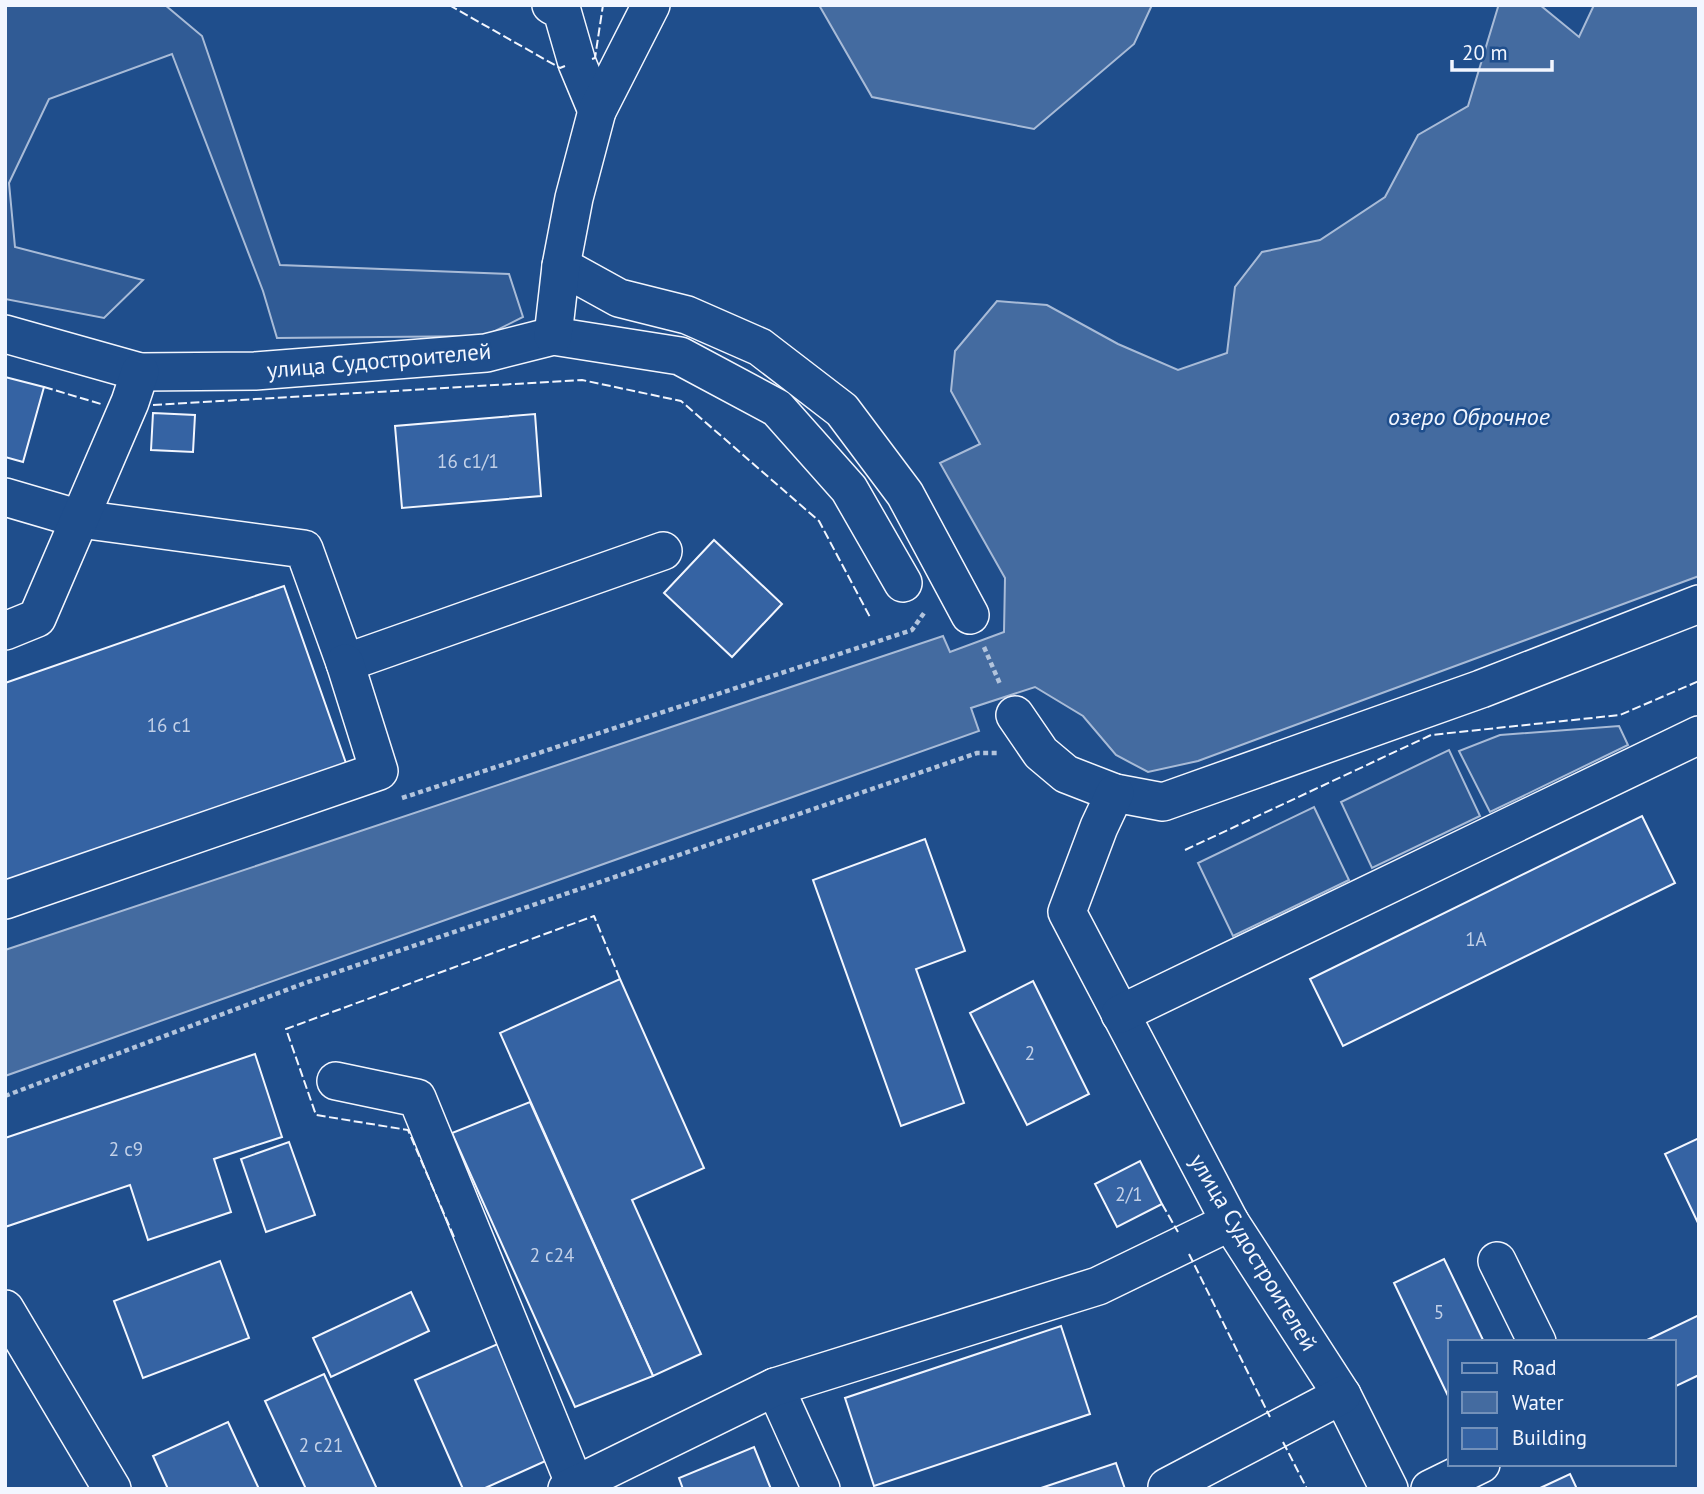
<svg xmlns="http://www.w3.org/2000/svg" width="1704" height="1494" font-family="'PT Sans',sans-serif">
	<style>
		.built { fill: #305b95; stroke: #a8bbd7; stroke-width: 2 }
		.water { fill: #446ba0; stroke: #a8bbd7; stroke-width: 2 }
		.building { fill: #3563a3; stroke: #f2f6ff; stroke-width: 2 }
		.lines { fill: none; stroke-linecap: round; stroke-linejoin: round }
		.minor-casing { stroke: #f2f6ff; stroke-width: 40 }
		.path { stroke: #b3c4dc; stroke-width: 4.5; stroke-dasharray: 5 3.5; stroke-linecap: butt }
		.minor { stroke: #1f4e8c; stroke-width: 37 }
		.fence { stroke: #f2f6ff; stroke-width: 2; stroke-dasharray: 9 3.5; stroke-linecap: butt }
		.labels { text-anchor: middle; dominant-baseline: central; stroke-width: 5; stroke-linejoin: round; paint-order: stroke }
		.number-label { font-size: 19px; fill: #c3d1e8 }
		.street-label { font-size: 23px; fill: #f2f6ff; stroke: #1f4e8c }
		.water-label { font-size: 24px; font-style: italic; fill: #f2f6ff; stroke: #1f4e8c }
	</style>
	<rect width="100%" height="100%" fill="#1f4e8c"/>
	<g class="built">
		<path d="M 5,5 L 165,5 L 202,36 L 280,265 L 509,274 L 523,317 L 485,336 L 277,338 L 263,291 L 172,54 L 49,99 L 9,183 L 15,247 L 143,280 L 104,318 L 5,299 Z"/>
		<path d="M 1619,726 L 1628,745 L 1490,812 L 1459,751 L 1500,735 Z"/>
		<path d="M 1449,750 L 1480,816 L 1372,868 L 1341,802 Z"/>
		<path d="M 1314,807 L 1349,880 L 1233,936 L 1198,863 Z"/>
	</g>
	<g class="water">
		<path d="M 819,5 L 1152,5 L 1134,44 L 1034,129 L 872,97 Z"/>
		<path d="M 1496,5 L 1540,5 L 1579,37 L 1594,5 L 1699,5 L 1699,576 L 1198,761 L 1148,772 L 1116,755 L 1083,716 L 1035,687 L 971,708 L 979,731 L 5,1076 L 5,950 L 943,636 L 950,652 L 1004,632 L 1005,578 L 940,463 L 980,444 L 951,391 L 955,351 L 997,301 L 1047,305 L 1118,344 L 1178,370 L 1227,353 L 1235,287 L 1262,252 L 1320,240 L 1385,197 L 1418,135 L 1468,106 L 1498,7 Z"/>
	</g>
	<g class="building">
		<path d="M 5,377 L 44,387 L 23,462 L 5,457 Z"/>
		<path d="M 153,413 L 195,415 L 193,452 L 151,450 Z"/>
		<path d="M 535,414 L 541,496 L 402,508 L 395,426 Z"/>
		<path d="M 714,540 L 782,604 L 732,657 L 664,593 Z"/>
		<path d="M 284,586 L 347,766 L 5,886 L 5,683 Z"/>
		<path d="M 1642,816 L 1675,883 L 1343,1046 L 1310,979 Z"/>
		<path d="M 925,839 L 965,951 L 916,969 L 964,1103 L 901,1126 L 813,880 Z"/>
		<path d="M 620,979 L 704,1168 L 632,1200 L 701,1354 L 653,1376 L 500,1033 Z"/>
		<path d="M 1033,981 L 1089,1094 L 1027,1125 L 970,1013 Z"/>
		<path d="M 255,1054 L 282,1137 L 214,1159 L 231,1212 L 148,1240 L 130,1185 L 5,1227 L 5,1138 Z"/>
		<path d="M 530,1102 L 653,1376 L 575,1407 L 452,1133 Z"/>
		<path d="M 1699,1138 L 1699,1225 L 1665,1154 Z"/>
		<path d="M 289,1142 L 315,1215 L 266,1232 L 241,1159 Z"/>
		<path d="M 1140,1161 L 1162,1204 L 1117,1227 L 1095,1184 Z"/>
		<path d="M 1444,1259 L 1484,1342 L 1450,1342 L 1450,1400 L 1394,1283 Z"/>
		<path d="M 220,1261 L 249,1338 L 143,1378 L 114,1301 Z"/>
		<path d="M 411,1292 L 429,1331 L 331,1377 L 313,1338 Z"/>
		<path d="M 1699,1315 L 1699,1375 L 1674,1387 L 1674,1342 L 1643,1342 Z"/>
		<path d="M 1061,1326 L 1090,1414 L 874,1486 L 845,1398 Z"/>
		<path d="M 500,1343 L 550,1459 L 483,1489 L 463,1489 L 415,1380 Z"/>
		<path d="M 324,1374 L 377,1489 L 306,1489 L 265,1401 Z"/>
		<path d="M 228,1422 L 259,1489 L 168,1489 L 153,1456 Z"/>
		<path d="M 754,1447 L 771,1489 L 683,1489 L 679,1478 Z"/>
		<path d="M 1116,1463 L 1125,1489 L 1038,1489 Z"/>
		<path d="M 1570,1474 L 1577,1489 L 1538,1489 Z"/>
	</g>
	<g class="lines">
		<defs>
			<g id="minor">
				<path d="M 551,5 L 562,11 L 577,63 L 597,111"/>
				<path d="M 561,266 L 619,298 L 687,315 L 760,347 L 842,410 L 905,494 L 970,615"/>
				<path d="M 5,334 L 140,372 L 255,371 L 486,353 L 553,336 L 680,356 L 777,408 L 849,489 L 903,583"/>
				<path d="M 553,336 L 561,266 L 574,198 L 597,111 L 651,5"/>
				<path d="M 5,497 L 80,519 L 304,549 L 345,663 L 663,551"/>
				<path d="M 5,631 L 37,618 L 130,402 L 140,372"/>
				<path d="M 1015,715 L 1041,753 L 1066,774 L 1115,793 L 1163,802 L 1481,689 L 1699,604"/>
				<path d="M 1115,793 L 1099,827 L 1067,912 L 1230,1222 L 1342,1395 L 1389,1489"/>
				<path d="M 5,900 L 379,771 L 345,663"/>
				<path d="M 1120,1014 L 1699,735"/>
				<path d="M 336,1081 L 417,1098 L 575,1485"/>
				<path d="M 1497,1261 L 1537,1342"/>
				<path d="M 5,1309 L 112,1489"/>
				<path d="M 775,1387 L 821,1489"/>
				<path d="M 567,1489 L 775,1387 L 1098,1286 L 1230,1222"/>
				<path d="M 1168,1489 L 1167,1487 L 1342,1395"/>
				<path d="M 1430,1489 L 1481,1464"/>
			</g>
		</defs>
		<use href="#minor" class="minor-casing"/>
		<g class="path">
			<path d="M 984,647 L 1000,684"/>
			<path d="M 402,798 L 912,630 L 924,613"/>
			<path d="M 5,1096 L 305,983 L 977,753 L 998,753"/>
		</g>
		<use href="#minor" class="minor"/>
		<g class="fence">
			<path d="M 449,5 L 560,68 L 565,66"/>
			<path d="M 592,59 L 595,58 L 603,5"/>
			<path d="M 44,387 L 101,404"/>
			<path d="M 153,405 L 582,380 L 681,401 L 819,521 L 871,619"/>
			<path d="M 1185,850 L 1431,735 L 1620,715 L 1699,681"/>
			<path d="M 1162,1204 L 1178,1232"/>
			<path d="M 454,1237 L 408,1130 L 316,1115 L 286,1029 L 594,916 L 620,979"/>
			<path d="M 1189,1254 L 1270,1417"/>
			<path d="M 1283,1442 L 1307,1489"/>
		</g>
	</g>
	<g class="labels">
		<g class="number-label">
			<text x="468" y="461">16 с1/1</text>
			<text x="169" y="725">16 с1</text>
			<text x="1476" y="939">1А</text>
			<text x="1030" y="1053">2</text>
			<text x="126" y="1149">2 с9</text>
			<text x="1129" y="1194">2/1</text>
			<text x="552" y="1255">2 с24</text>
			<text x="1439" y="1312">5</text>
			<text x="321" y="1445">2 с21</text>
		</g>
		<g class="street-label">
			<text transform="translate(379 360) rotate(-5)">улица Судостроителей</text>
			<text transform="translate(1254 1252) rotate(59)">улица Судостроителей</text>
		</g>
		<g class="water-label">
			<text x="1469" y="416">озеро Оброчное</text>
		</g>
	</g>
	<rect width="1704" height="1494" fill="none" stroke="#f2f6ff" stroke-width="14"/>
	<rect x="1448" y="1340" width="228" height="126" fill="#1f4e8c" stroke="#7391ba" stroke-width="2"/>
	<rect x="1462" y="1363" width="35" height="10" fill="#1f4e8c" stroke="#7391ba" stroke-width="2"/>
	<text x="1512" y="1375" font-size="21" fill="#f2f6ff">Road</text>
	<rect x="1462" y="1392" width="35" height="21" fill="#446ba0" stroke="#7391ba" stroke-width="2"/>
	<text x="1512" y="1410" font-size="21" fill="#f2f6ff">Water</text>
	<rect x="1462" y="1428" width="35" height="21" fill="#3563a3" stroke="#7391ba" stroke-width="2"/>
	<text x="1512" y="1445" font-size="21" fill="#f2f6ff">Building</text>
	<path d="M1452 60v10h100v-10" fill="none" stroke="#f2f6ff" stroke-width="3.5"/>
	<text x="1462" y="60" font-size="21" fill="#f2f6ff" stroke="#1f4e8c" stroke-width="5" paint-order="stroke">20 m</text>
</svg>
